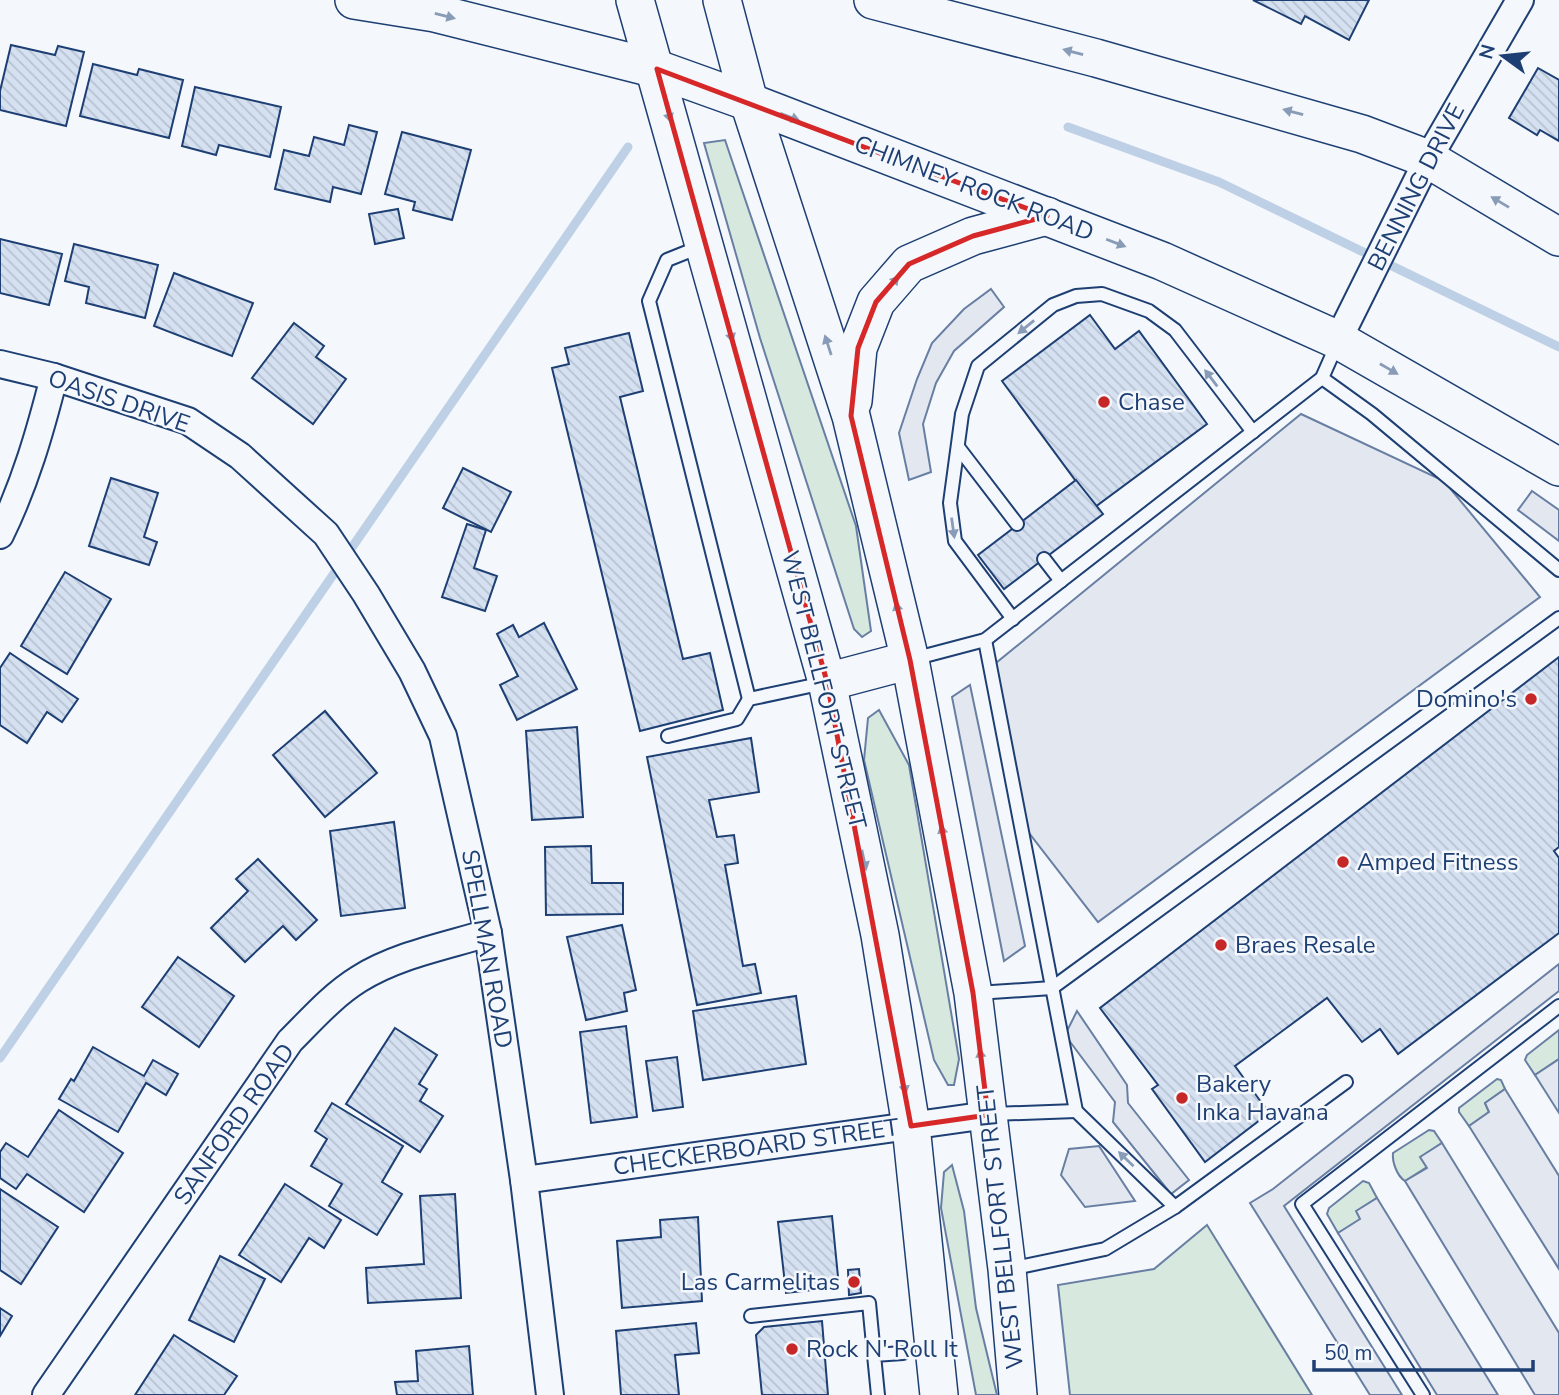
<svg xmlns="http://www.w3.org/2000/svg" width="1559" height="1395" font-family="'Nunito Sans',sans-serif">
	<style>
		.green { fill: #d7e8df; stroke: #687fa3; stroke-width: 2 }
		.parking { fill: #e3e8f0; stroke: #687fa3; stroke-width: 2 }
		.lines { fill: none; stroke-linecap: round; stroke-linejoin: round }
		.stream { stroke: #bed0e5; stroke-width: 9 }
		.building { fill: url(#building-back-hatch); stroke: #1d3f73; stroke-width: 2 }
		.lane-casing { stroke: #1d3f73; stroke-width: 16 }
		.street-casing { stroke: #1d3f73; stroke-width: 30 }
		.secondary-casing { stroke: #1d3f73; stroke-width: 40 }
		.lane { stroke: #f4f7fb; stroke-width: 12 }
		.street { stroke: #f4f7fb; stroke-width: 26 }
		.secondary { stroke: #f4f7fb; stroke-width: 37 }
		.oneway { fill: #889bb7 }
		.marked { fill: none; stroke: #d62828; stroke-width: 5; stroke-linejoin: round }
		.poi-dot { fill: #c62828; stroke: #f4f7fb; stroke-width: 2.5 }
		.labels { text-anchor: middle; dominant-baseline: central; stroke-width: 5; stroke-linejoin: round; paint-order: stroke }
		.street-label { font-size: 24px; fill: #1d3f73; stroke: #f4f7fb }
		.poi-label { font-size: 24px; fill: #1d3f73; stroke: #f4f7fb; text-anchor: start }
	</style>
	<defs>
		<pattern id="building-back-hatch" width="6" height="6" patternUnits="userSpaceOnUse" patternTransform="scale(1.75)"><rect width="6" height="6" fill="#d5e0f0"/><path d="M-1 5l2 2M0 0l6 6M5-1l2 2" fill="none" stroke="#b6c1d1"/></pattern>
	</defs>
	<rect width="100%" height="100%" fill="#f4f7fb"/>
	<g class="green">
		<path d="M 725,140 L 856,526 L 871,631 L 862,637 L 854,629 L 760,338 L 704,143 Z"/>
		<path d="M 879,710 L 909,765 L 959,1059 L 954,1085 L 948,1085 L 934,1060 L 864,760 L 868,718 Z"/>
		<path d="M 1559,1030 L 1559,1059 L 1535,1075 L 1525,1060 L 1527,1055 Z"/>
		<path d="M 1497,1079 L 1501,1080 L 1505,1089 L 1485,1103 L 1489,1112 L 1469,1126 L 1459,1112 L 1459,1108 Z"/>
		<path d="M 1429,1130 L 1434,1131 L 1442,1143 L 1421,1157 L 1427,1167 L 1405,1181 C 1397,1176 1392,1162 1393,1153 Z"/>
		<path d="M 952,1165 L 964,1211 L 976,1308 L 997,1395 L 976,1395 L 941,1208 L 944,1172 Z"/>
		<path d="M 1363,1181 L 1369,1183 L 1377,1198 L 1357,1211 L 1361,1219 L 1338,1233 L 1327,1214 L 1329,1208 Z"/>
		<path d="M 1207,1225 L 1312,1395 L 1070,1395 L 1058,1285 L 1154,1269 Z"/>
	</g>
	<g class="parking">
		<path d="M 991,289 L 1004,307 L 954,351 L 936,383 L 923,424 L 931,472 L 909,480 L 899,433 L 917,379 L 932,343 L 964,309 Z"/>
		<path d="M 1301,414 L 1444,481 L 1540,597 L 1098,922 L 1026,829 L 996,663 Z"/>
		<path d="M 1532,491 L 1559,510 L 1559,541 L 1518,510 Z"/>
		<path d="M 970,685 L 1025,946 L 1004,961 L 952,697 Z"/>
		<path d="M 1559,964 L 1559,991 L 1284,1206 L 1402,1395 L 1370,1395 L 1250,1203 L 1273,1189 Z"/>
		<path d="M 1077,1011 L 1127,1085 L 1128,1103 L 1189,1180 L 1171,1194 L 1113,1122 L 1115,1102 L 1065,1035 Z"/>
		<path d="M 1559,1059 L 1559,1113 L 1535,1075 Z"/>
		<path d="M 1505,1089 L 1559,1176 L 1559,1269 L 1469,1126 L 1489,1112 L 1485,1103 Z"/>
		<path d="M 1442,1143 L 1559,1333 L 1559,1395 L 1535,1395 L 1405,1181 L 1427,1168 L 1420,1157 Z"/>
		<path d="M 1099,1146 L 1135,1201 L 1085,1207 L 1061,1175 L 1069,1149 Z"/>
		<path d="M 1377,1198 L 1498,1395 L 1437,1395 L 1338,1233 L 1360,1219 L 1356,1211 Z"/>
	</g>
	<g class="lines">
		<g class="stream">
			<path d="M 1068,127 L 1219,182 L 1559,347"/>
			<path d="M 0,1058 L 628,147"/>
		</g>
	</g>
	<g class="building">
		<path d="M 1253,0 L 1369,0 L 1349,40 L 1305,16 L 1301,24 Z"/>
		<path d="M 11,45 L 55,55 L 58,46 L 84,52 L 66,126 L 0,110 L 0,91 Z"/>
		<path d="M 93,64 L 137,75 L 139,69 L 183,80 L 169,138 L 80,116 Z"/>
		<path d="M 1538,68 L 1559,80 L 1559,141 L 1540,130 L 1537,135 L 1509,118 Z"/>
		<path d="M 195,87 L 281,107 L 270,157 L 219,145 L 216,155 L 182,146 Z"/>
		<path d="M 349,125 L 377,132 L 361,194 L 333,187 L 330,202 L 275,189 L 284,150 L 309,156 L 314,137 L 344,145 Z"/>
		<path d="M 402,132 L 471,150 L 452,220 L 413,210 L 415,202 L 385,194 Z"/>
		<path d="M 398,209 L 404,238 L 375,244 L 369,214 Z"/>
		<path d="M 0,239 L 62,254 L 49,305 L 0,293 Z"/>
		<path d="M 74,244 L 158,265 L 145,318 L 86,303 L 89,287 L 65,281 Z"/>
		<path d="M 174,273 L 253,303 L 232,356 L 154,326 Z"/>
		<path d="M 1090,315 L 1115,349 L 1139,331 L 1207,424 L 1095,507 L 1002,381 Z"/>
		<path d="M 294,323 L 324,346 L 316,357 L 346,379 L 313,424 L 252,378 Z"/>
		<path d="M 629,333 L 643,391 L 620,397 L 683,659 L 710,653 L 723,710 L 640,731 L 552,368 L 569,364 L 565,348 Z"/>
		<path d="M 463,468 L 511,492 L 491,532 L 443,508 Z"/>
		<path d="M 111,478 L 158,493 L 144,537 L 157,542 L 149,565 L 89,546 Z"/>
		<path d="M 1076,480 L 1103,514 L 1004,589 L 978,555 Z"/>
		<path d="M 467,524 L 486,530 L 474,568 L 497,576 L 485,611 L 442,597 Z"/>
		<path d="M 65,572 L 111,599 L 67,674 L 21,646 Z"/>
		<path d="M 544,623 L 577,689 L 517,720 L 500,685 L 518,676 L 497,634 L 513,625 L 519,637 Z"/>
		<path d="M 10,653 L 78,699 L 62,722 L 47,712 L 27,743 L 0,725 L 0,668 Z"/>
		<path d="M 1559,657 L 1559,847 L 1554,851 L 1559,858 L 1559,933 L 1398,1054 L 1380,1029 L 1362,1042 L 1327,998 L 1235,1066 L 1269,1113 L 1205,1162 L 1152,1089 L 1158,1085 L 1100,1008 Z"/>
		<path d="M 325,711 L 377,773 L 325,817 L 273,755 Z"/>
		<path d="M 577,727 L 583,817 L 532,820 L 526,731 Z"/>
		<path d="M 751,738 L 759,792 L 709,800 L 717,837 L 734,835 L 738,863 L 725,865 L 743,966 L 755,964 L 761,993 L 697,1005 L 647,757 Z"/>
		<path d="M 394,822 L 405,908 L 341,916 L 330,831 Z"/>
		<path d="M 591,846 L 592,883 L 623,883 L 623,914 L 546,915 L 545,847 Z"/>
		<path d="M 258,859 L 317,920 L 296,940 L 283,926 L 245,962 L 211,928 L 248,891 L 236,879 Z"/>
		<path d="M 622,925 L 636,990 L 624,993 L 627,1011 L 586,1020 L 567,937 Z"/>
		<path d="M 178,957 L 234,996 L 199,1047 L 142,1007 Z"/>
		<path d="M 796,996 L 806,1064 L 703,1080 L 693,1011 Z"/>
		<path d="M 626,1026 L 637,1117 L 591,1123 L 580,1032 Z"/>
		<path d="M 395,1028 L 437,1055 L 419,1084 L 427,1089 L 420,1101 L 443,1116 L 420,1152 L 346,1104 Z"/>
		<path d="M 93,1047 L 144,1076 L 153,1060 L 178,1074 L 166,1095 L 146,1083 L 118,1132 L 59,1099 L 71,1079 L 74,1081 Z"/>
		<path d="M 677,1057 L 683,1107 L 653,1111 L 646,1061 Z"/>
		<path d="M 332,1103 L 403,1146 L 382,1182 L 402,1194 L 377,1235 L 329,1206 L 342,1184 L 311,1166 L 327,1139 L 315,1131 Z"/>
		<path d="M 59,1110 L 123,1153 L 84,1212 L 27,1174 L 16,1189 L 0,1178 L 0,1152 L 6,1143 L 28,1157 Z"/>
		<path d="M 285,1184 L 341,1220 L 324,1248 L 309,1238 L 281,1282 L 239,1255 Z"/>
		<path d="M 0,1189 L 58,1227 L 21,1284 L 0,1270 Z"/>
		<path d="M 455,1194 L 461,1298 L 368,1303 L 366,1268 L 424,1264 L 420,1196 Z"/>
		<path d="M 832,1216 L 839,1287 L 786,1293 L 778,1222 Z"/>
		<path d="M 698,1217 L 702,1301 L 622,1308 L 617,1241 L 661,1237 L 660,1220 Z"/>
		<path d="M 220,1256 L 265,1279 L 234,1342 L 189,1320 Z"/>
		<path d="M 859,1269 L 861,1293 L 849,1295 L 848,1270 Z"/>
		<path d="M 0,1308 L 12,1316 L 0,1336 Z"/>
		<path d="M 822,1321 L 828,1395 L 762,1395 L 756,1335 L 764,1327 Z"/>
		<path d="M 696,1323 L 699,1353 L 675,1355 L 679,1395 L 621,1395 L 616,1331 Z"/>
		<path d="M 174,1335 L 237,1376 L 224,1395 L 135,1395 Z"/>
		<path d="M 469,1346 L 473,1395 L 397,1395 L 395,1382 L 418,1381 L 416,1351 Z"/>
	</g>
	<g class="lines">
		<defs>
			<g id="lane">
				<path d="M 702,246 L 667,260 L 649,301 L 749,699"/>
				<path d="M 1322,378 L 1372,414 L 1559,570"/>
				<path d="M 958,447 L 1017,524"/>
				<path d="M 1044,559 L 1061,581"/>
				<path d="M 1013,619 L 955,541 L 950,503 L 962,414 L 978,366 L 1053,305 L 1076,296 L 1102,294 L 1149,311 L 1175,330 L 1253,432"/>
				<path d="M 985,640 L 1076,1111 L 1175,1207"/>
				<path d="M 913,659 L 985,640 L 1322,378 L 1337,344"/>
				<path d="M 668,736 L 737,719 L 749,699 L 824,683"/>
				<path d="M 977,993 L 1052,988 L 1559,618"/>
				<path d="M 993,1114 L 1076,1111"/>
				<path d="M 1010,1269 L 1105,1249 L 1175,1207 L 1346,1082"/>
				<path d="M 751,1316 L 869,1303 L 874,1355"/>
				<path d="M 878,1395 L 874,1355 L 903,1353"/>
				<path d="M 1423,1395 L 1302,1204 L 1559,1006"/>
			</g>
			<g id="street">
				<path d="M 1338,340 L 1428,159 L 1520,0"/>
				<path d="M 0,364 L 54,377 L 188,421 L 240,456 L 326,534 L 366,594 L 412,671 L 443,736 L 488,933 L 524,1180 L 550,1395"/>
				<path d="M 0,535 C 25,484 40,432 54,377"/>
				<path d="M 524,1180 L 988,1115"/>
				<path d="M 46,1395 L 290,1041 C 312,1019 333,995 359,979 C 397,955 446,946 488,933"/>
			</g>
			<g id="secondary">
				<path d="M 354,0 L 435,13 L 657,69 L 749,102 L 1162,261 L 1338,340 L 1559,467"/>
				<path d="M 635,0 L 827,682 L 880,935 L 911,1126 L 939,1395"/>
				<path d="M 722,0 L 749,102 L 851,416 L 910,660 L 973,993 L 1007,1269 L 1018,1395"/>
				<path d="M 873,0 L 1096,58 L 1362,134 L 1428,159 L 1559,237"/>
				<path d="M 853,401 L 858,348 L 876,302 L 909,264 L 973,236 L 1047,216"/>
				<path d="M 827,682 L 910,660"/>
			</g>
		</defs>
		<use href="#lane" class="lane-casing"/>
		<use href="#street" class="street-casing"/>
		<use href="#secondary" class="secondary-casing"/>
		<use href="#lane" class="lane"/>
		<use href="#street" class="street"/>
		<use href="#secondary" class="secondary"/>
	</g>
	<defs><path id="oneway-solid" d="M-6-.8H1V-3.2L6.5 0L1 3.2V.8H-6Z" transform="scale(1.75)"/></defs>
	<g class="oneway">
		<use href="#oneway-solid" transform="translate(445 16) rotate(14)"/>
		<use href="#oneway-solid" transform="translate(1073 52) rotate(-165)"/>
		<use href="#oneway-solid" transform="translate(668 112) rotate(75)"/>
		<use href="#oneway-solid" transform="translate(1293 112) rotate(-165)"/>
		<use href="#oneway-solid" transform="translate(790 117) rotate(21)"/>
		<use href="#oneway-solid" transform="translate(1500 202) rotate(-149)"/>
		<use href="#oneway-solid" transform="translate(1116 243) rotate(21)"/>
		<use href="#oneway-solid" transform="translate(892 284) rotate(-49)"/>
		<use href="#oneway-solid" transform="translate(1026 327) rotate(141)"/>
		<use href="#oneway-solid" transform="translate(730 332) rotate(74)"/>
		<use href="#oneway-solid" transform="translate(828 345) rotate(-108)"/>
		<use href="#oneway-solid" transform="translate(1389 369) rotate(30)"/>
		<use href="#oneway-solid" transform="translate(1211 378) rotate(-127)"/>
		<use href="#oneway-solid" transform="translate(953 528) rotate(82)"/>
		<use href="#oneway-solid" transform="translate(898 612) rotate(-103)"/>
		<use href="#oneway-solid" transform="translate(943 835) rotate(-101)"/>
		<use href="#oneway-solid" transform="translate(864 860) rotate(78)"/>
		<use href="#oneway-solid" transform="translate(981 1059) rotate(-97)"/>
		<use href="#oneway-solid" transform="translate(904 1084) rotate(81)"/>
		<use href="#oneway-solid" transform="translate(1126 1159) rotate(-136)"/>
	</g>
	<path class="marked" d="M 657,69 L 1047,216 L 973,236 L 909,264 L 876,302 L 858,348 L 851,416 L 910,660 L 973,993 L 988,1115 L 911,1126 L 827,682 Z"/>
	<g class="poi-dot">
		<circle cx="1104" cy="402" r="7"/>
		<circle cx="1531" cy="699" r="7"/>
		<circle cx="1343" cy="862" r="7"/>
		<circle cx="1221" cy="945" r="7"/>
		<circle cx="1182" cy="1098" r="7"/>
		<circle cx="854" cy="1282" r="7"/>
		<circle cx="792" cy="1349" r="7"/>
	</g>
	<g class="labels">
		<g class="street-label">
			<text transform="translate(1416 187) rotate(-63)">BENNING DRIVE</text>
			<text transform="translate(974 188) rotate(21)">CHIMNEY ROCK ROAD</text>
			<text transform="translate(119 401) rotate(19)">OASIS DRIVE</text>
			<text transform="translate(824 690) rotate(76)">WEST BELLFORT STREET</text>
			<text transform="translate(487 949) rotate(80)">SPELLMAN ROAD</text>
			<text transform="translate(234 1124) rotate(-55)">SANFORD ROAD</text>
			<text transform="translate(756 1147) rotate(-8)">CHECKERBOARD STREET</text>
			<text transform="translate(1000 1227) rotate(-96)">WEST BELLFORT STREET</text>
		</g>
		<g class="poi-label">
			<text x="1118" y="402">Chase</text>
			<text x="1517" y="699" text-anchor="end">Domino's</text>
			<text x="1357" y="862">Amped Fitness</text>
			<text x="1235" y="945">Braes Resale</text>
			<text x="1196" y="1084">Bakery<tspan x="1196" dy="28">Inka Havana</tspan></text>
			<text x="840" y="1282" text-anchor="end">Las Carmelitas</text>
			<text x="806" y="1349">Rock N' Roll It</text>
		</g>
	</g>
	<g transform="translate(1503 56) rotate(285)" stroke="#f4f7fb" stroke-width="5" paint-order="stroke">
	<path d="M0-5L12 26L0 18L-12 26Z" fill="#1d3f73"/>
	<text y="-10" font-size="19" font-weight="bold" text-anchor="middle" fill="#1d3f73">N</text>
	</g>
	<path d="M1314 1360v10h219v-10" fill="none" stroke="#1d3f73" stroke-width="3.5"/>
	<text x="1324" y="1360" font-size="21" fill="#1d3f73" stroke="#f4f7fb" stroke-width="5" paint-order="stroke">50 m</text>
</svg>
